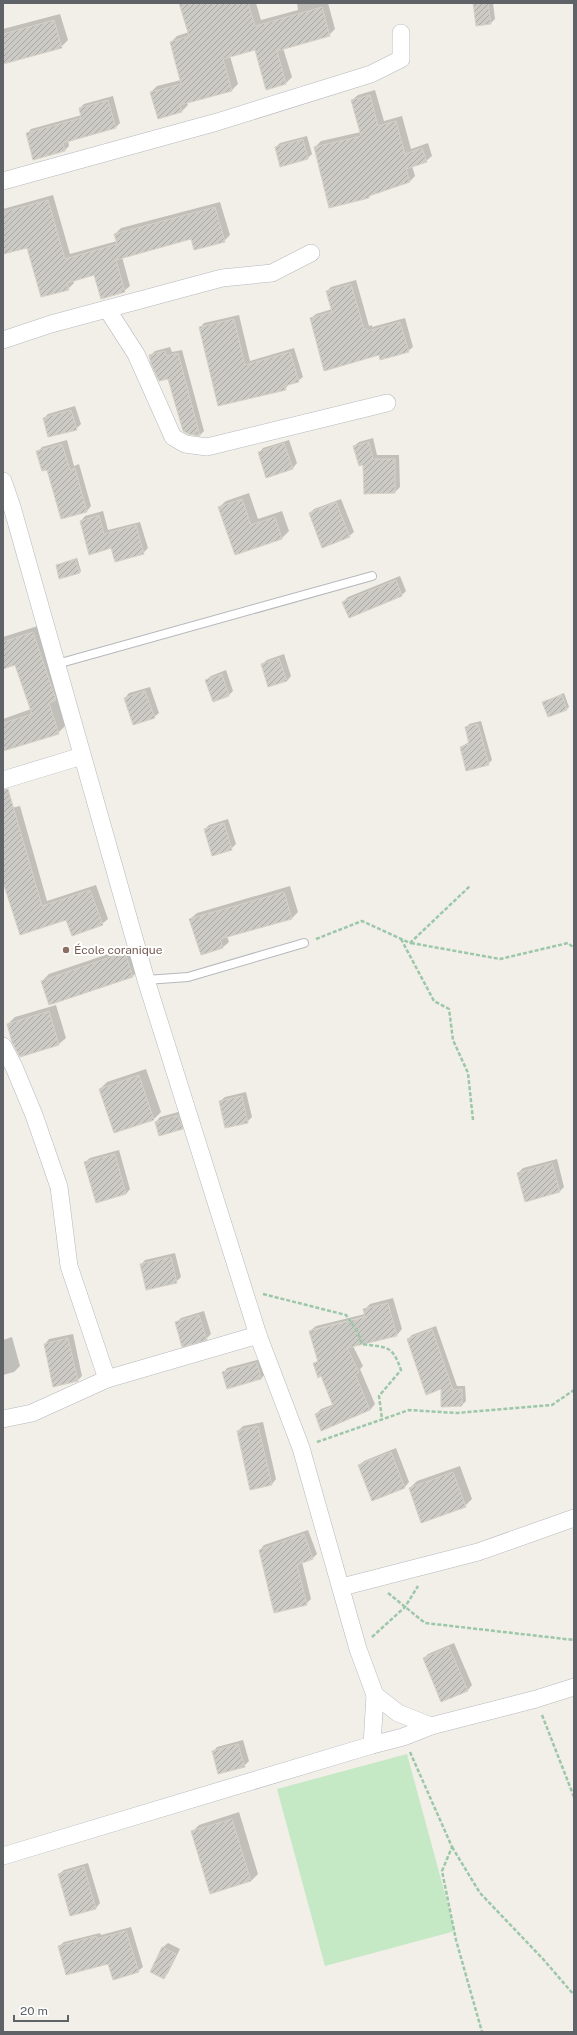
<svg xmlns="http://www.w3.org/2000/svg" width="577" height="2035" font-family="'Public Sans',sans-serif">
	<style>
		.pitch { fill: #c5e8c5 }
		.shadow { fill: #0003; fill-rule: evenodd }
		.building { fill: url(#building-hatch); stroke: #d6d1c6 }
		.lines { fill: none; stroke-linecap: round; stroke-linejoin: round }
		.service-casing { stroke: #b5b8bc; stroke-width: 10 }
		.minor-casing { stroke: #b5b8bc; stroke-width: 18 }
		.path { stroke: #9cc7a9; stroke-width: 2.5; stroke-dasharray: 4 2; stroke-linecap: butt }
		.service { stroke: #fff; stroke-width: 8 }
		.minor { stroke: #fff; stroke-width: 17 }
		.education-dot { fill: #8d6e63; stroke: #fff; stroke-width: 1.5 }
		.labels { text-anchor: middle; dominant-baseline: central; stroke-width: 4; stroke-linejoin: round; paint-order: stroke }
		.education-label { font-size: 12px; fill: #785e54; stroke: #fff; text-anchor: start }
	</style>
	<defs>
		<pattern id="building-hatch" width="6" height="6" patternUnits="userSpaceOnUse"><rect width="6" height="6" fill="#cccac5"/><path d="M-1 1l2-2M0 6l6-6M5 7l2-2" fill="none" stroke="#a9a8a4"/></pattern>
	</defs>
	<rect width="100%" height="100%" fill="#f1efe8"/>
	<path class="pitch" d="M 407,1754 L 455,1931 L 325,1966 L 277,1789 Z"/>
	<g class="shadow">
		<path d="M 180,3 L 256,3 L 261,20 L 298,10 L 297,3 L 328,3 L 335,29 L 329,35 L 283,48 L 292,77 L 286,83 L 256,49 L 230,56 L 238,84 L 232,90 L 187,102 L 188,105 L 182,111 L 158,118 L 151,92 L 157,86 L 181,80 L 171,42 L 177,36 L 189,32 Z"/>
		<path d="M 474,3 L 493,3 L 495,19 L 491,23 Z"/>
		<path d="M 60,14 L 68,40 L 61,47 L 3,63 L 3,29 Z"/>
		<path d="M 375,90 L 384,121 L 402,116 L 411,149 L 428,143 L 432,156 L 426,161 L 412,166 L 415,176 L 410,181 L 372,194 L 369,197 L 315,147 L 321,141 L 361,132 L 352,100 L 358,95 Z"/>
		<path d="M 113,96 L 120,123 L 116,127 L 68,140 L 69,146 L 65,150 L 27,134 L 31,129 L 82,115 L 80,108 L 84,104 Z"/>
		<path d="M 307,136 L 312,154 L 308,158 L 281,166 L 276,147 L 280,143 Z"/>
		<path d="M 53,195 L 70,254 L 117,241 L 115,234 L 121,228 L 220,202 L 230,235 L 224,241 L 191,238 L 122,257 L 130,286 L 124,291 L 95,274 L 73,280 L 74,283 L 68,289 L 28,246 L 3,253 L 3,209 Z"/>
		<path d="M 356,280 L 369,326 L 372,325 L 372,327 L 405,318 L 413,347 L 408,351 L 379,354 L 311,318 L 316,314 L 332,309 L 327,291 L 331,287 Z"/>
		<path d="M 239,315 L 250,361 L 294,348 L 303,377 L 298,381 L 289,384 L 285,389 L 218,405 L 200,328 L 204,323 Z"/>
		<path d="M 170,347 L 172,352 L 182,350 L 204,431 L 200,435 L 189,433 L 169,378 L 150,356 L 155,351 Z"/>
		<path d="M 75,406 L 81,424 L 76,429 L 44,418 L 48,414 Z"/>
		<path d="M 373,438 L 377,455 L 399,455 L 400,487 L 395,492 L 365,492 L 364,464 L 354,446 L 359,442 Z"/>
		<path d="M 67,440 L 74,466 L 79,464 L 91,506 L 87,511 L 62,518 L 48,469 L 38,452 L 42,447 Z"/>
		<path d="M 289,440 L 297,463 L 293,468 L 267,477 L 259,453 L 263,448 Z"/>
		<path d="M 249,493 L 258,519 L 282,511 L 289,531 L 282,538 L 235,554 L 219,507 L 226,501 Z"/>
		<path d="M 341,499 L 354,532 L 349,536 L 310,513 L 314,509 Z"/>
		<path d="M 103,511 L 108,530 L 140,522 L 148,548 L 143,553 L 112,547 L 81,521 L 85,516 Z"/>
		<path d="M 77,558 L 81,571 L 79,573 L 57,565 Z"/>
		<path d="M 400,576 L 406,591 L 402,595 L 349,616 L 343,602 L 348,597 Z"/>
		<path d="M 41,625 L 66,725 L 58,733 L 3,751 L 3,719 L 31,709 L 16,663 L 3,668 L 3,637 Z"/>
		<path d="M 284,654 L 291,676 L 287,681 L 262,664 L 267,660 Z"/>
		<path d="M 226,670 L 233,691 L 229,695 L 206,680 L 211,676 Z"/>
		<path d="M 150,687 L 159,713 L 154,717 L 125,698 L 129,693 Z"/>
		<path d="M 564,693 L 569,707 L 567,709 L 543,702 Z"/>
		<path d="M 481,721 L 492,760 L 488,764 L 461,747 L 469,742 L 466,728 L 469,724 Z"/>
		<path d="M 20,806 L 47,901 L 96,885 L 108,919 L 102,924 L 67,919 L 20,934 L 3,877 L 3,810 Z"/>
		<path d="M 228,819 L 236,844 L 231,849 L 205,829 L 209,825 Z"/>
		<path d="M 290,886 L 298,912 L 292,918 L 227,936 L 229,942 L 222,948 L 190,919 L 197,913 Z"/>
		<path d="M 132,946 L 140,969 L 133,976 L 49,1004 L 42,981 L 49,974 Z"/>
		<path d="M 56,1005 L 66,1038 L 59,1044 L 21,1056 L 8,1024 L 15,1017 Z"/>
		<path d="M 146,1069 L 161,1112 L 154,1119 L 115,1132 L 100,1089 L 107,1082 Z"/>
		<path d="M 246,1092 L 252,1117 L 247,1122 L 220,1101 L 225,1097 Z"/>
		<path d="M 182,1111 L 187,1124 L 182,1128 L 156,1122 L 160,1117 Z"/>
		<path d="M 119,1150 L 130,1189 L 126,1194 L 96,1202 L 85,1162 L 90,1158 Z"/>
		<path d="M 557,1159 L 564,1187 L 560,1191 L 518,1173 L 523,1168 Z"/>
		<path d="M 175,1253 L 181,1277 L 176,1282 L 141,1265 L 145,1260 Z"/>
		<path d="M 393,1298 L 402,1329 L 397,1335 L 353,1346 L 363,1366 L 360,1369 L 375,1404 L 370,1410 L 316,1414 L 321,1409 L 334,1404 L 322,1375 L 314,1364 L 318,1360 L 310,1331 L 316,1326 L 365,1314 L 364,1310 L 370,1304 ZM 370,1315 L 370,1317 L 315,1331 L 315,1329 Z"/>
		<path d="M 204,1311 L 211,1334 L 206,1339 L 176,1323 L 181,1318 Z"/>
		<path d="M 436,1326 L 457,1386 L 465,1386 L 466,1401 L 462,1405 L 442,1388 L 408,1339 L 412,1335 Z"/>
		<path d="M 73,1334 L 82,1376 L 78,1380 L 45,1344 L 49,1339 Z"/>
		<path d="M 12,1337 L 20,1366 L 14,1372 L 3,1375 L 3,1340 Z"/>
		<path d="M 261,1359 L 265,1374 L 261,1379 L 223,1373 L 227,1368 Z"/>
		<path d="M 263,1422 L 276,1479 L 272,1484 L 251,1489 L 238,1431 L 243,1426 Z"/>
		<path d="M 396,1448 L 409,1482 L 405,1487 L 372,1499 L 359,1465 L 364,1461 Z"/>
		<path d="M 460,1466 L 472,1499 L 465,1506 L 410,1488 L 417,1481 Z"/>
		<path d="M 308,1530 L 317,1554 L 313,1558 L 302,1562 L 311,1599 L 306,1604 L 260,1550 L 264,1545 Z"/>
		<path d="M 454,1643 L 472,1685 L 468,1690 L 442,1700 L 424,1658 L 428,1654 Z"/>
		<path d="M 243,1740 L 249,1761 L 244,1766 L 213,1752 L 217,1747 Z"/>
		<path d="M 239,1812 L 258,1874 L 251,1881 L 192,1832 L 199,1825 Z"/>
		<path d="M 88,1863 L 100,1903 L 96,1908 L 59,1874 L 64,1870 Z"/>
		<path d="M 131,1927 L 143,1967 L 138,1971 L 59,1946 L 64,1942 L 100,1933 L 101,1935 Z"/>
		<path d="M 168,1943 L 180,1949 L 168,1973 L 164,1978 L 151,1971 L 163,1947 Z"/>
	</g>
	<g class="building">
		<path d="M 179,3 L 248,3 L 255,26 L 322,7 L 330,36 L 277,51 L 286,84 L 266,90 L 255,50 L 223,59 L 232,91 L 180,105 L 182,112 L 158,119 L 150,92 L 181,84 L 170,42 L 189,36 Z"/>
		<path d="M 473,3 L 488,3 L 491,24 L 476,26 Z"/>
		<path d="M 54,20 L 62,48 L 3,64 L 3,34 Z"/>
		<path d="M 370,95 L 378,126 L 396,121 L 405,154 L 422,148 L 427,162 L 406,169 L 410,182 L 369,196 L 369,198 L 329,208 L 314,147 L 361,136 L 351,100 Z"/>
		<path d="M 108,100 L 116,128 L 63,143 L 65,151 L 33,160 L 26,133 L 81,118 L 79,108 Z"/>
		<path d="M 303,139 L 308,159 L 280,167 L 275,147 Z"/>
		<path d="M 48,200 L 65,259 L 117,244 L 114,234 L 215,207 L 225,242 L 194,250 L 191,239 L 116,260 L 125,292 L 101,299 L 94,275 L 67,283 L 69,290 L 41,297 L 27,248 L 3,254 L 3,212 Z"/>
		<path d="M 351,284 L 364,329 L 367,329 L 368,331 L 400,322 L 409,352 L 380,360 L 379,355 L 324,371 L 310,318 L 332,312 L 326,291 Z"/>
		<path d="M 234,319 L 245,365 L 290,352 L 299,382 L 284,386 L 286,390 L 218,406 L 199,327 Z"/>
		<path d="M 165,351 L 167,356 L 178,353 L 200,436 L 188,434 L 183,431 L 168,379 L 159,381 L 151,364 L 149,355 Z"/>
		<path d="M 71,410 L 77,430 L 48,437 L 43,418 Z"/>
		<path d="M 369,442 L 373,459 L 395,459 L 395,493 L 364,494 L 363,465 L 359,466 L 353,446 Z"/>
		<path d="M 284,443 L 293,469 L 266,478 L 258,452 Z"/>
		<path d="M 62,444 L 70,470 L 75,468 L 87,512 L 61,519 L 47,470 L 42,471 L 36,451 Z"/>
		<path d="M 242,499 L 251,525 L 275,517 L 282,539 L 235,555 L 218,507 Z"/>
		<path d="M 336,502 L 350,537 L 322,548 L 309,513 Z"/>
		<path d="M 99,515 L 104,534 L 136,525 L 144,554 L 115,562 L 111,548 L 89,555 L 80,521 Z"/>
		<path d="M 75,559 L 80,573 L 59,579 L 56,565 Z"/>
		<path d="M 396,580 L 402,596 L 349,618 L 342,602 Z"/>
		<path d="M 33,632 L 56,700 L 49,703 L 59,734 L 3,751 L 3,723 L 32,714 L 15,665 L 3,669 L 3,642 Z"/>
		<path d="M 279,658 L 287,681 L 268,687 L 261,664 Z"/>
		<path d="M 222,674 L 229,696 L 213,702 L 205,680 Z"/>
		<path d="M 145,691 L 155,718 L 133,725 L 124,698 Z"/>
		<path d="M 562,695 L 567,710 L 548,717 L 542,702 Z"/>
		<path d="M 478,724 L 489,765 L 466,771 L 460,747 L 469,744 L 465,727 Z"/>
		<path d="M 8,789 L 42,906 L 90,890 L 103,925 L 72,936 L 66,920 L 20,935 L 3,882 L 3,790 Z"/>
		<path d="M 224,823 L 232,850 L 212,856 L 204,829 Z"/>
		<path d="M 284,892 L 292,919 L 220,939 L 223,948 L 201,955 L 189,919 Z"/>
		<path d="M 125,952 L 133,977 L 49,1005 L 41,981 Z"/>
		<path d="M 49,1011 L 59,1045 L 20,1057 L 12,1042 L 7,1024 Z"/>
		<path d="M 139,1075 L 154,1120 L 114,1133 L 99,1089 Z"/>
		<path d="M 242,1096 L 248,1123 L 225,1128 L 219,1101 Z"/>
		<path d="M 178,1115 L 183,1129 L 159,1136 L 155,1122 Z"/>
		<path d="M 115,1154 L 126,1194 L 96,1203 L 84,1162 Z"/>
		<path d="M 552,1163 L 560,1192 L 525,1202 L 517,1173 Z"/>
		<path d="M 171,1257 L 177,1283 L 146,1290 L 140,1264 Z"/>
		<path d="M 388,1303 L 397,1336 L 347,1348 L 359,1372 L 355,1374 L 370,1410 L 321,1431 L 315,1414 L 333,1406 L 321,1376 L 318,1378 L 313,1363 L 318,1362 L 309,1331 L 365,1317 L 363,1309 Z"/>
		<path d="M 199,1315 L 207,1340 L 182,1347 L 175,1322 Z"/>
		<path d="M 432,1329 L 453,1390 L 462,1389 L 462,1406 L 441,1407 L 441,1389 L 426,1395 L 407,1339 Z"/>
		<path d="M 68,1338 L 78,1381 L 53,1387 L 44,1344 Z"/>
		<path d="M 257,1363 L 261,1379 L 227,1389 L 222,1372 Z"/>
		<path d="M 258,1426 L 272,1485 L 250,1490 L 237,1431 Z"/>
		<path d="M 391,1452 L 405,1488 L 372,1501 L 358,1465 Z"/>
		<path d="M 453,1472 L 466,1507 L 421,1523 L 409,1488 Z"/>
		<path d="M 304,1534 L 313,1559 L 297,1565 L 307,1605 L 274,1613 L 259,1550 Z"/>
		<path d="M 449,1647 L 468,1691 L 441,1702 L 423,1658 Z"/>
		<path d="M 238,1744 L 245,1767 L 218,1774 L 212,1751 Z"/>
		<path d="M 232,1819 L 251,1881 L 210,1894 L 191,1831 Z"/>
		<path d="M 84,1867 L 96,1909 L 70,1916 L 58,1874 Z"/>
		<path d="M 126,1931 L 139,1972 L 113,1980 L 108,1964 L 66,1975 L 58,1946 L 96,1936 L 97,1939 Z"/>
		<path d="M 162,1947 L 176,1954 L 164,1979 L 150,1972 Z"/>
	</g>
	<g class="lines">
		<defs>
			<g id="service">
				<path d="M 57,664 L 372,576"/>
				<path d="M 146,980 L 188,977 L 304,943"/>
			</g>
			<g id="minor">
				<path d="M 3,181 L 217,122 L 371,74 L 401,59 L 401,33"/>
				<path d="M 107,309 L 136,354 L 173,437 L 185,444 L 207,447 L 387,403"/>
				<path d="M 3,340 L 51,324 L 222,278 L 272,273 L 311,253"/>
				<path d="M 3,481 L 12,507 L 146,980 L 258,1335 L 301,1448 L 358,1649 L 375,1695 L 398,1713 L 431,1726 L 536,1699 L 574,1687"/>
				<path d="M 3,780 L 82,756"/>
				<path d="M 3,1046 L 14,1067 L 34,1115 L 59,1187 L 69,1266 L 107,1379 L 258,1335"/>
				<path d="M 3,1419 L 32,1413 L 107,1379"/>
				<path d="M 342,1587 L 478,1552 L 574,1518"/>
				<path d="M 372,1745 L 375,1695"/>
				<path d="M 3,1856 L 372,1745 L 403,1737 L 431,1726"/>
			</g>
		</defs>
		<use href="#service" class="service-casing"/>
		<use href="#minor" class="minor-casing"/>
		<g class="path">
			<path d="M 316,939 L 362,921 L 410,943 L 470,886"/>
			<path d="M 401,939 L 434,1001 L 449,1009 L 453,1040 L 468,1073 L 473,1120"/>
			<path d="M 411,943 L 500,959 L 568,943 L 574,948"/>
			<path d="M 263,1294 L 346,1315 L 357,1331 L 362,1344 C 387,1348 392,1344 401,1370 L 379,1396 L 382,1419"/>
			<path d="M 317,1442 L 409,1410 L 457,1413 L 552,1405 L 574,1390"/>
			<path d="M 388,1593 L 425,1623 L 574,1640"/>
			<path d="M 372,1637 L 405,1607 L 418,1586"/>
			<path d="M 542,1715 L 574,1797"/>
			<path d="M 410,1752 L 452,1847 L 442,1871 L 456,1940 L 482,2032"/>
			<path d="M 452,1847 L 480,1893 L 543,1959 L 574,1995"/>
		</g>
		<use href="#service" class="service"/>
		<use href="#minor" class="minor"/>
	</g>
	<circle class="education-dot" cx="66" cy="950" r="4"/>
	<g class="labels">
		<g class="education-label">
			<text x="74" y="950">École coranique</text>
		</g>
	</g>
	<rect width="577" height="2035" fill="none" stroke="#5f6368" stroke-width="8"/>
	<path d="M14 2015v6h54v-6" fill="none" stroke="#5f6368" stroke-width="2"/>
	<text x="20" y="2015" font-size="12" fill="#5f6368" stroke="#ffffff" stroke-width="3" paint-order="stroke">20 m</text>
</svg>
